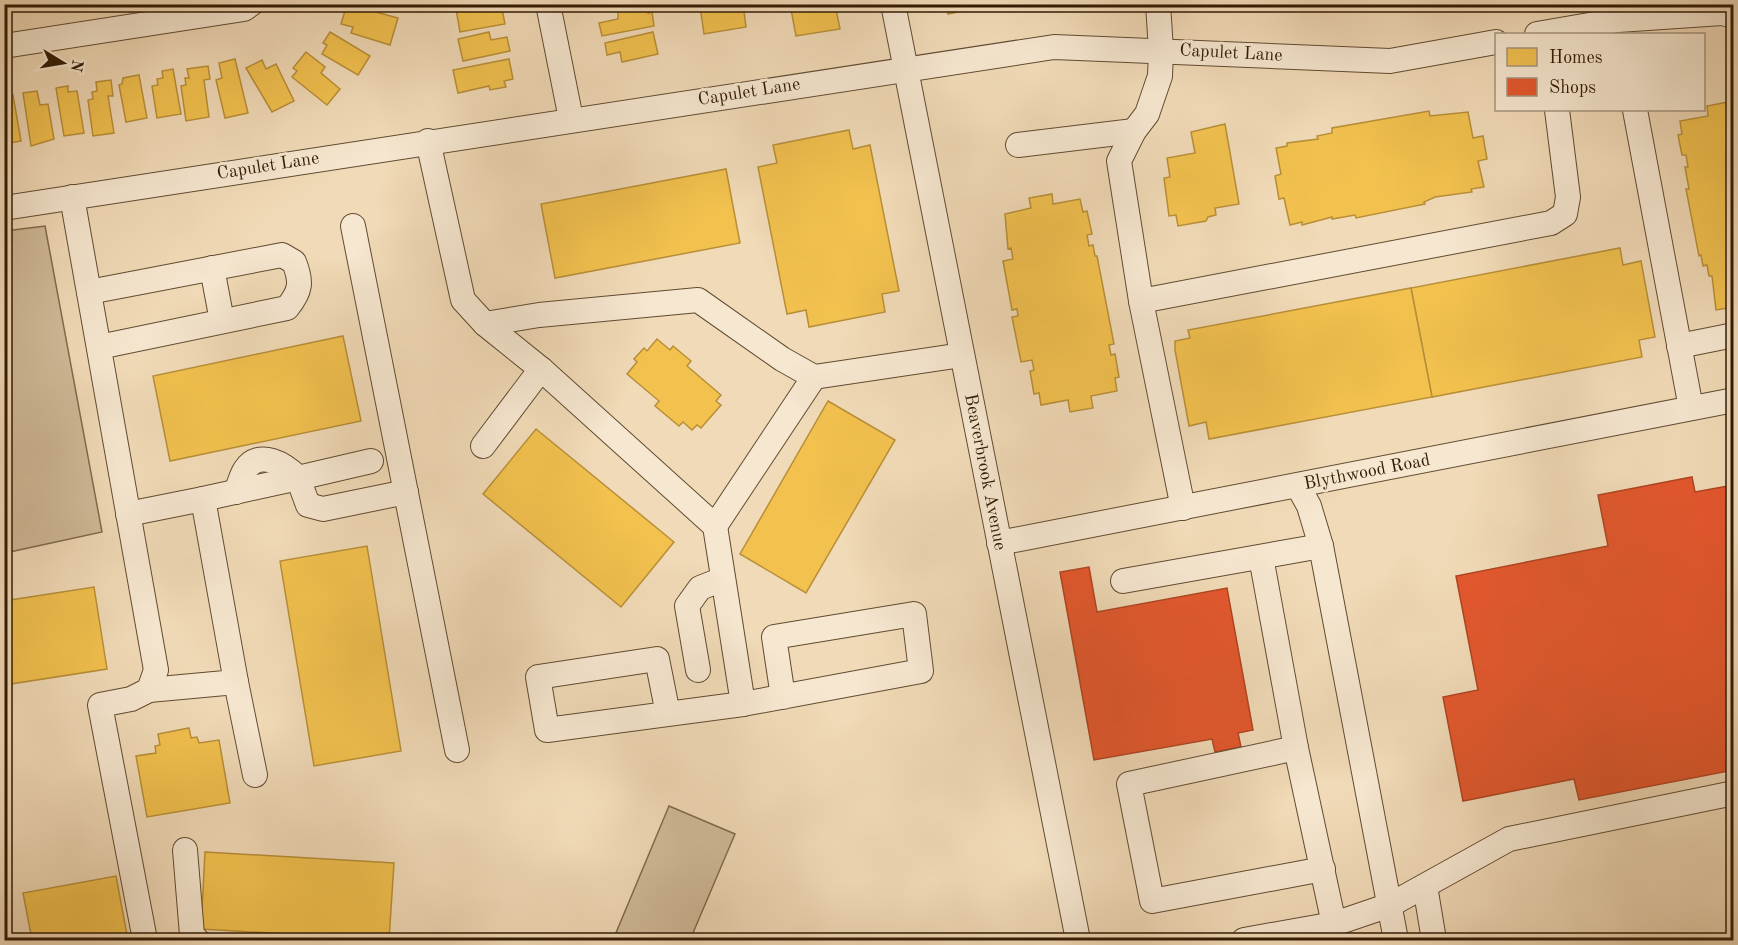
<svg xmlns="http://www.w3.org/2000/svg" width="1738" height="945" font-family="'Old Standard TT',serif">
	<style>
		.green { fill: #d0ba99; stroke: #806a4e; stroke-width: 1.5 }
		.homes { fill: #f2c14e; stroke: #b88f38; stroke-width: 1.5 }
		.shops { fill: #e4572e; stroke: #ae4521; stroke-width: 1.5 }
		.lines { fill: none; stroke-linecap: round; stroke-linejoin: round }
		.minor-casing { stroke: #614b31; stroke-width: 26 }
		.minor { stroke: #f6e7d0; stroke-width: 24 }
		.labels { text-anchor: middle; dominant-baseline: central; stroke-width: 6; stroke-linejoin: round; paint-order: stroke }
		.street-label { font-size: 18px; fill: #311b04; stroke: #f6e7d0 }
	</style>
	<rect width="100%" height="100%" fill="#f1dab7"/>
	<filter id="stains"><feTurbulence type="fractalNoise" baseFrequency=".00333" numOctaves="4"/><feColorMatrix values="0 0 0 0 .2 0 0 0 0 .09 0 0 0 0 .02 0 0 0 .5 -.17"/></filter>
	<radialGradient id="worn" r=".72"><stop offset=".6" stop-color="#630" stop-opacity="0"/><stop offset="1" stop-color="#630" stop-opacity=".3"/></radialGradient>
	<g class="green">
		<path d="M 45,226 L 102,532 L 5,553 L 5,231 Z"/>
		<path d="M 669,806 L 735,834 L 690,940 L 613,940 Z"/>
	</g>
	<g class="homes">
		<path d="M 347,4 L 398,18 L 390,45 L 351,33 L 353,27 L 341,24 Z"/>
		<path d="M 479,4 L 497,4 L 498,10 L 502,9 L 505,24 L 460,32 L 456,9 Z"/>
		<path d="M 646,4 L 648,13 L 652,12 L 654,26 L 602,36 L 599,23 L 618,19 L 618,10 Z"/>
		<path d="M 711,4 L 743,4 L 746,27 L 704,34 L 700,6 Z"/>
		<path d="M 790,4 L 835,4 L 840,29 L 796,36 Z"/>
		<path d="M 946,4 L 995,4 L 948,14 Z"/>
		<path d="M 1317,4 L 1341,4 L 1341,10 L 1326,10 L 1326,6 Z"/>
		<path d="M 1364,4 L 1389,4 L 1389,7 L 1366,11 Z"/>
		<path d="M 330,32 L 370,56 L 358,75 L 322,54 L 327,45 L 323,43 Z"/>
		<path d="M 489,32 L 491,40 L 507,37 L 510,51 L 463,61 L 458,39 Z"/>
		<path d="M 653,32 L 658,54 L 622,62 L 620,52 L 607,55 L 605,43 Z"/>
		<path d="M 306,52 L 325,67 L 321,73 L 340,89 L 327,105 L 292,77 L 297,71 L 293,68 Z"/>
		<path d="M 235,59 L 248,113 L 225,118 L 216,80 L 222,78 L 219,63 Z"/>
		<path d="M 509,59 L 513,79 L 504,81 L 506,87 L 490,90 L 489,86 L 458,93 L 453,70 Z"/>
		<path d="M 262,60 L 266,69 L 276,64 L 294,101 L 272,112 L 246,68 Z"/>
		<path d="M 208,66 L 210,79 L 204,80 L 209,117 L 186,121 L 181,86 L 186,85 L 185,78 L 189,78 L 187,69 Z"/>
		<path d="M 173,69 L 181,114 L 157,118 L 152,86 L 158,85 L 157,79 L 163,78 L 162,71 Z"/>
		<path d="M 139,75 L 147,118 L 126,122 L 119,85 L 122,84 L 123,78 Z"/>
		<path d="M 111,80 L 113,96 L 108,96 L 114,133 L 93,136 L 88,100 L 93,99 L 92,92 L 97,91 L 96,82 Z"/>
		<path d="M 68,86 L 68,92 L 77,91 L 84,133 L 64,136 L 56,88 Z"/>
		<path d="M 37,91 L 40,105 L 48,104 L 54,139 L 31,146 L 23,93 Z"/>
		<path d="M 13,95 L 21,141 L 4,144 L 4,97 Z"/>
		<path d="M 1728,102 L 1730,113 L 1734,112 L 1734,307 L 1716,310 L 1712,276 L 1709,276 L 1707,265 L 1703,266 L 1701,255 L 1699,256 L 1686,189 L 1689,189 L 1685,167 L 1688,167 L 1686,155 L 1682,155 L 1678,135 L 1682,134 L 1680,121 L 1708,116 L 1707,106 Z"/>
		<path d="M 1429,111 L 1430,116 L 1468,112 L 1473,138 L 1483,136 L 1487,159 L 1478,161 L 1484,187 L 1471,189 L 1472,192 L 1435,197 L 1424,202 L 1425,204 L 1356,218 L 1355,215 L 1332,219 L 1332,217 L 1302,225 L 1302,222 L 1290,225 L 1284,198 L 1279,199 L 1275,176 L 1281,174 L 1276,148 L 1287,146 L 1287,143 L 1318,139 L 1317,136 L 1332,133 L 1332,128 Z"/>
		<path d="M 1225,124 L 1239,204 L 1215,208 L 1216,215 L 1208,217 L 1206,221 L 1178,226 L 1176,215 L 1169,216 L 1164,178 L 1170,177 L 1167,158 L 1195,153 L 1191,132 Z"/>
		<path d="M 849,130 L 853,149 L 870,145 L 899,291 L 882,294 L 885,312 L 809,327 L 806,310 L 787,314 L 758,167 L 777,163 L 773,145 Z"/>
		<path d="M 726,169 L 740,243 L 555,278 L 541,204 Z"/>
		<path d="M 1052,194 L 1053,204 L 1080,199 L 1083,212 L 1087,211 L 1092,234 L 1087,235 L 1089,246 L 1093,245 L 1095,256 L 1097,256 L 1114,344 L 1109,345 L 1111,355 L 1115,354 L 1119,377 L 1115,378 L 1117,391 L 1091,396 L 1093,408 L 1070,412 L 1068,400 L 1041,405 L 1039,393 L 1034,394 L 1030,371 L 1034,370 L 1032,360 L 1021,362 L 1012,317 L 1018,316 L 1017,309 L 1012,310 L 1003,261 L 1013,259 L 1011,248 L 1008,249 L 1005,214 L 1031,208 L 1029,198 Z"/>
		<path d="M 1620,248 L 1623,265 L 1641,261 L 1655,337 L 1639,340 L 1642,357 L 1432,397 L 1411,288 Z"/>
		<path d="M 1411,288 L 1432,397 L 1209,439 L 1206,422 L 1189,426 L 1175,350 L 1175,341 L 1190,338 L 1188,330 Z"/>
		<path d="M 343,336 L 361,421 L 170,461 L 153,376 Z"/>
		<path d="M 657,339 L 670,350 L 673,346 L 691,361 L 687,366 L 721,395 L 716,401 L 721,405 L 701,428 L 697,425 L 692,430 L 683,422 L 679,426 L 655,406 L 659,401 L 627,374 L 637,362 L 634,359 L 644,348 L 647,351 Z"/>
		<path d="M 828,401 L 895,440 L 806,593 L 740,554 Z"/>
		<path d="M 536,429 L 674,542 L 621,607 L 483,494 Z"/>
		<path d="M 367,546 L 401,751 L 314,766 L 280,561 Z"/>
		<path d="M 94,587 L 107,669 L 4,685 L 4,601 Z"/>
		<path d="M 189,728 L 191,738 L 197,737 L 199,743 L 219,740 L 230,803 L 147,817 L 136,756 L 156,753 L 155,746 L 160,745 L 158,734 Z"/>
		<path d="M 205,852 L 394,863 L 389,940 L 201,929 Z"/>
		<path d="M 116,876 L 128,940 L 32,940 L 23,893 Z"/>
	</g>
	<g class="shops">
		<path d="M 1692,477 L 1695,492 L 1734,485 L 1734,770 L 1579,800 L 1574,779 L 1463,801 L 1443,697 L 1478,690 L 1456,576 L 1608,546 L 1598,495 Z"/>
		<path d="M 1089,567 L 1097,612 L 1227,588 L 1253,730 L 1238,733 L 1241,747 L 1215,752 L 1212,739 L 1094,760 L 1060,572 Z"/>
	</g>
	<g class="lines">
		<defs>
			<g id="minor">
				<path d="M 548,4 L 571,119"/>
				<path d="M 893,4 L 1078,940"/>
				<path d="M 1158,4 L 1161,50 L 1160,76 L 1147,114 L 1134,131 L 1119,161 L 1141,301 L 1551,223 L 1565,214 L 1568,197 L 1557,110"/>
				<path d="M 1537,34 L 1618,20 L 1722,13 L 1734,16"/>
				<path d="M 4,46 L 244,9 L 251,4"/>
				<path d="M 1635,110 L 1691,408"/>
				<path d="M 428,141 L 463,300 L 485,324 L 541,369 L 715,526 L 814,377"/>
				<path d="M 1018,145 L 1134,131"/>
				<path d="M 72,197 L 156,670 L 149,690 L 131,699 L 100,705 L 145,940"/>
				<path d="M 4,208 L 1054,47 L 1390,61 L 1496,42"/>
				<path d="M 353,226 L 457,750"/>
				<path d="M 212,268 L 222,321"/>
				<path d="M 89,292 L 282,255 L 294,262 C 302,282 301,291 287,308 L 99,347"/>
				<path d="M 1141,301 L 1183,508"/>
				<path d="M 485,324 L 539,315 L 698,300 L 782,359 L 814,377 L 962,355"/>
				<path d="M 1679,346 L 1734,335"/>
				<path d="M 483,446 L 541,369"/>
				<path d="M 371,461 L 298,478 L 308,505 L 323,509 L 406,492"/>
				<path d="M 1298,486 L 1309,506 L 1321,546 L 1396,940"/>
				<path d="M 236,492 C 239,485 241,476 245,470 C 259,448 286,465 298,478"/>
				<path d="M 203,499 L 298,478"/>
				<path d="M 128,514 L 203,499 L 236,682 L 149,690"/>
				<path d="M 715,526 L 743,704 L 921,671 L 914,614 L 774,637 L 783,697"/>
				<path d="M 999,543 L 1734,400"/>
				<path d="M 1261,557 L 1296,748 L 1334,924"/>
				<path d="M 1123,581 L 1321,546"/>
				<path d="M 698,670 L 687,606 L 700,588 L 723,579"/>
				<path d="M 236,682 L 255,775"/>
				<path d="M 668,714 L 657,659 L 538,677 L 547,730 L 743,704"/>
				<path d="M 1296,748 L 1129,784 L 1152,901 L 1323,869"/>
				<path d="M 185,850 L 192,935 L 197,940"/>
				<path d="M 1425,886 L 1434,940"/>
				<path d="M 1244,940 L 1334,924 L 1390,905 L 1509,839 L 1734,793"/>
			</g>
		</defs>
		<use href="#minor" class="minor-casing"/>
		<use href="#minor" class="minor"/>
	</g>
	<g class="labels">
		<g class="street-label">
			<text transform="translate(1231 53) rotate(3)">Capulet Lane</text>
			<text transform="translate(749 92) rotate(-9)">Capulet Lane</text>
			<text transform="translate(268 166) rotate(-9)">Capulet Lane</text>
			<text transform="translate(985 472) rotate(79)">Beaverbrook Avenue</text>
			<text transform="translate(1367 472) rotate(-11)">Blythwood Road</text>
		</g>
	</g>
	<rect width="1738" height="945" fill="none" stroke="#f1dab7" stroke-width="24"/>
	<rect x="6" y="6" width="1726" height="933" fill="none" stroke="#311b04" stroke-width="3"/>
	<rect x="12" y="12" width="1714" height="921" fill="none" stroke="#311b04" stroke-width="1.5"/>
	<rect x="1495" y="33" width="210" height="78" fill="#f6e7d0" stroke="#a7957e" stroke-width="1.5"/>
	<rect x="1507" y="48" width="30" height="18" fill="#f2c14e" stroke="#a7957e" stroke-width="1.5"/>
	<text x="1549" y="63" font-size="18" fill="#311b04">Homes</text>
	<rect x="1507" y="78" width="30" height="18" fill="#e4572e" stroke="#a7957e" stroke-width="1.5"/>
	<text x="1549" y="93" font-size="18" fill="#311b04">Shops</text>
	<g transform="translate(63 63) rotate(101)" stroke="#f6e7d0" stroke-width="4.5" paint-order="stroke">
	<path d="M0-4.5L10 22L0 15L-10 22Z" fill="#311b04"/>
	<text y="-9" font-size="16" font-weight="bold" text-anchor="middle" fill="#311b04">N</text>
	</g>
	<rect width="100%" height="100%" filter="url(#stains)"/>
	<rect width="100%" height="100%" fill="url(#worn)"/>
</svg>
